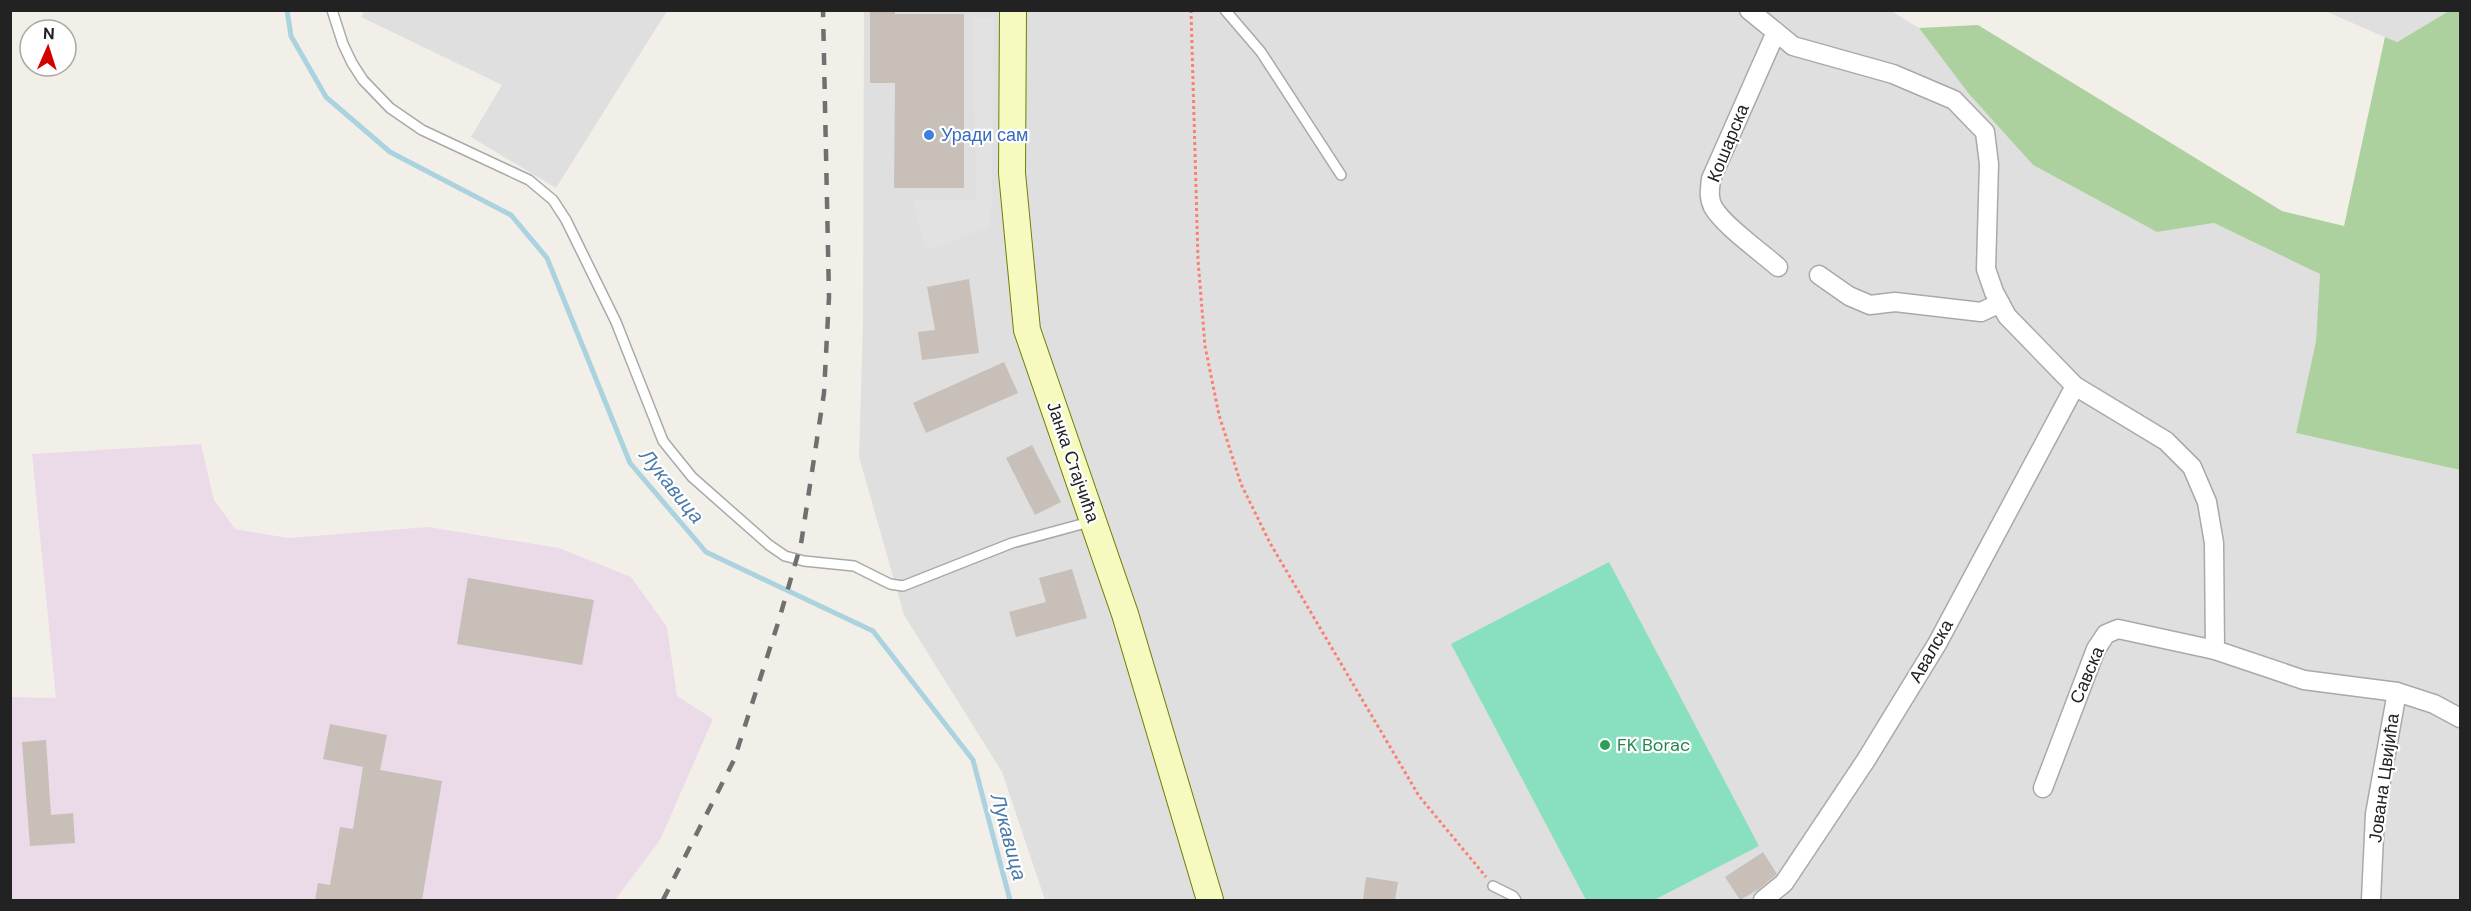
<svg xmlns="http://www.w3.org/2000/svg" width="2471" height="911" font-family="'DM Sans',sans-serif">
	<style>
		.residential { fill: #e0dfdf }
		.industrial { fill: #ebdbe8 }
		.forest { fill: #add19e }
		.pitch { fill: #88e0be }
		.parking { fill: #e2e2e2 }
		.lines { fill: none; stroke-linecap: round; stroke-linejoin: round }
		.stream { stroke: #aad3df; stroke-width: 5 }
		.building { fill: #c7bfb8 }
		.lane-casing { stroke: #a9a9a9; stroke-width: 12 }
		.street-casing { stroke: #a9a9a9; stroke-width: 21 }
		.secondary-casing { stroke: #707d05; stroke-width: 28 }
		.path { stroke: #fa8072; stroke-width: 3; stroke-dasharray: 3 3; stroke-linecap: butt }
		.lane { stroke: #fff; stroke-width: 9 }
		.street { stroke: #fff; stroke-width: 18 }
		.secondary { stroke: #f7fabf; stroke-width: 26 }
		.rail { stroke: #707070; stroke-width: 4.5; stroke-dasharray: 12 12; stroke-linecap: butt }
		.shop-dot { fill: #3f7fe0; stroke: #fff; stroke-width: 2 }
		.leisure-dot { fill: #2e9e5b; stroke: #fff; stroke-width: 2 }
		.labels { text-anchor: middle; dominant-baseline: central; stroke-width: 4.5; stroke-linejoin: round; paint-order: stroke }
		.shop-label { font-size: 18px; fill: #366cbe; stroke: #fff; text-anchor: start }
		.street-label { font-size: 18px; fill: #222; stroke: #fff }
		.leisure-label { font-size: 18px; fill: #27864d; stroke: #fff; text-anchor: start }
		.water-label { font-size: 20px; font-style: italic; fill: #4a7aab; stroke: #fff }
	</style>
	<rect width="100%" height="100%" fill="#f2efe9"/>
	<g class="residential">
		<path d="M 365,10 L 667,10 L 667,11 L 556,188 L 471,137 L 502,85 L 361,17 Z"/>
		<path d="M 864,11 L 1891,11 L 1919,28 L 1969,94 L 2033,165 L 2157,232 L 2214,223 L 2321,274 L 2316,341 L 2296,433 L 2460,470 L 2460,900 L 1045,900 L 1002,772 L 904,615 L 859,457 L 863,323 Z"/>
		<path d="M 2325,11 L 2449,11 L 2396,42 Z"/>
	</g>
	<path class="industrial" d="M 201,444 L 214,500 L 235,529 L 288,538 L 428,527 L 559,548 L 631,577 L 667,627 L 677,696 L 713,719 L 660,840 L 615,900 L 11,900 L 11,697 L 56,698 L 32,454 Z"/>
	<path class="forest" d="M 2449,11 L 2460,11 L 2460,470 L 2296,433 L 2316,341 L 2320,274 L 2214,223 L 2157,232 L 2033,165 L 1969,94 L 1919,28 L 1978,25 L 2282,211 L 2344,226 L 2385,37 L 2397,42 Z"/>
	<path class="pitch" d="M 1609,562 L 1759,846 L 1654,900 L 1586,900 L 1451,644 Z"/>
	<path class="parking" d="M 973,18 L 994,18 L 991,226 L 925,251 L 913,201 L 976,200 Z"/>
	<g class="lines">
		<path class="stream" d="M 287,10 L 291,36 L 326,97 L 390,152 L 511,215 L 547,258 L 630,463 L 706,552 L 873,631 L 973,760 L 1010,900"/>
	</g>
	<g class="building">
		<path d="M 870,10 L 895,10 L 895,14 L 964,14 L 964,188 L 894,188 L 895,83 L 870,83 Z"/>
		<path d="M 969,279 L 979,353 L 922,360 L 918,332 L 935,330 L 927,287 Z"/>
		<path d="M 1004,362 L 1018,393 L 926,433 L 913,403 Z"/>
		<path d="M 1032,445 L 1061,502 L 1035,515 L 1006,458 Z"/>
		<path d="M 1072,569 L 1087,618 L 1016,637 L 1009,612 L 1046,602 L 1039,578 Z"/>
		<path d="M 468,578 L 594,600 L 582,665 L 457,644 Z"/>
		<path d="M 330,724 L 387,735 L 380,770 L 442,781 L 422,900 L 315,900 L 318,883 L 330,885 L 340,827 L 353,829 L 363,767 L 323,759 Z"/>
		<path d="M 46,740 L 51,815 L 73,813 L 75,843 L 30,846 L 22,742 Z"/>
		<path d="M 1763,852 L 1777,874 L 1759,889 L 1740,900 L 1725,877 Z"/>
		<path d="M 1366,877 L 1398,882 L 1395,900 L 1363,900 Z"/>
	</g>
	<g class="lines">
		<defs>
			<g id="lane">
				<path d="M 332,10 L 343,44 L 352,63 L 363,80 L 390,108 L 422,130 L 529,180 L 553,200 L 566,220 L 616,322 L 663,441 L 692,477 L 769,545 L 785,556 L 804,561 L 854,566 L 890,584 L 903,586 L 1012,543 L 1093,521"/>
				<path d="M 1225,10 L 1261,52 L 1341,175"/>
				<path d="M 1493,886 L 1513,896 L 1516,900"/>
			</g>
			<g id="street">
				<path d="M 1749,10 L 1793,46 L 1893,74 L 1954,100 L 1985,132 L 1989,164 L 1986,269 L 1994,292 L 2007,316 L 2075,386 L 2166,441 L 2192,467 L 2207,502 L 2214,543 L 2215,650 L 2304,680 L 2397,692 L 2434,704 L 2460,718"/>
				<path d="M 1776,32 L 1711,179 C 1710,189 1708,197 1713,207 C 1723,225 1761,252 1778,267"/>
				<path d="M 1819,275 L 1849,296 L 1870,305 L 1895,302 L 1981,312 L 2000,303"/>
				<path d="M 2043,788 L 2096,649 L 2106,634 L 2118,629 L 2215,650"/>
				<path d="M 1763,900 L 1784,883 L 1866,760 L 1937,644 L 2075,386"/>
				<path d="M 2371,900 L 2375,814 L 2397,692"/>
			</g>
			<path id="secondary" d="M 1013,10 L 1012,173 L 1027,330 L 1125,614 L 1210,900"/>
		</defs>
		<use href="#lane" class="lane-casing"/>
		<use href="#street" class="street-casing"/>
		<use href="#secondary" class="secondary-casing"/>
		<path class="path" d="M 1191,10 L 1198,260 L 1205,346 L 1219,415 L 1241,484 L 1270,543 L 1419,796 L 1486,877"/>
		<use href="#lane" class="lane"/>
		<use href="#street" class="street"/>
		<use href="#secondary" class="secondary"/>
		<path class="rail" d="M 663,900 L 734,760 L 778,623 L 801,544 L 824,393 L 829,297 L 823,10"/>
	</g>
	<circle class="shop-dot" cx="929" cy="135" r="6"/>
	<circle class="leisure-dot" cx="1605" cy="745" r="6"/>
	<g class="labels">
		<g class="shop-label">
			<text x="941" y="135">Уради сам</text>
		</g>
		<g class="street-label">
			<text transform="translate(1728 143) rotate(-68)">Кошарска</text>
			<text transform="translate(1073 462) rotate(71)">Јанка Стајчића</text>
			<text transform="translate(1931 651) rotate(-60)">Авалска</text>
			<text transform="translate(2087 675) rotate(-67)">Савска</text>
			<text transform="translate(2384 778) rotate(-82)">Јована Цвијића</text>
		</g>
		<g class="leisure-label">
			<text x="1617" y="745">FK Borac</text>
		</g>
		<g class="water-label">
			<text transform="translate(672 486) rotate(51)">Лукавица</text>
			<text transform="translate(1009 837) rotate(75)">Лукавица</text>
		</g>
	</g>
	<rect width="2471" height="911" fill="none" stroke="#222222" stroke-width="24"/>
	<g transform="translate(48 48) rotate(3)"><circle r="28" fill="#ffffff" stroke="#a7a7a7" stroke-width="1.5"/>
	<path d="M0-4.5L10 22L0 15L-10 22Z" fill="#d40000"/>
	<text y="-9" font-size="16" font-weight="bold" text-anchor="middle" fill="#222222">N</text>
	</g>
</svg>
